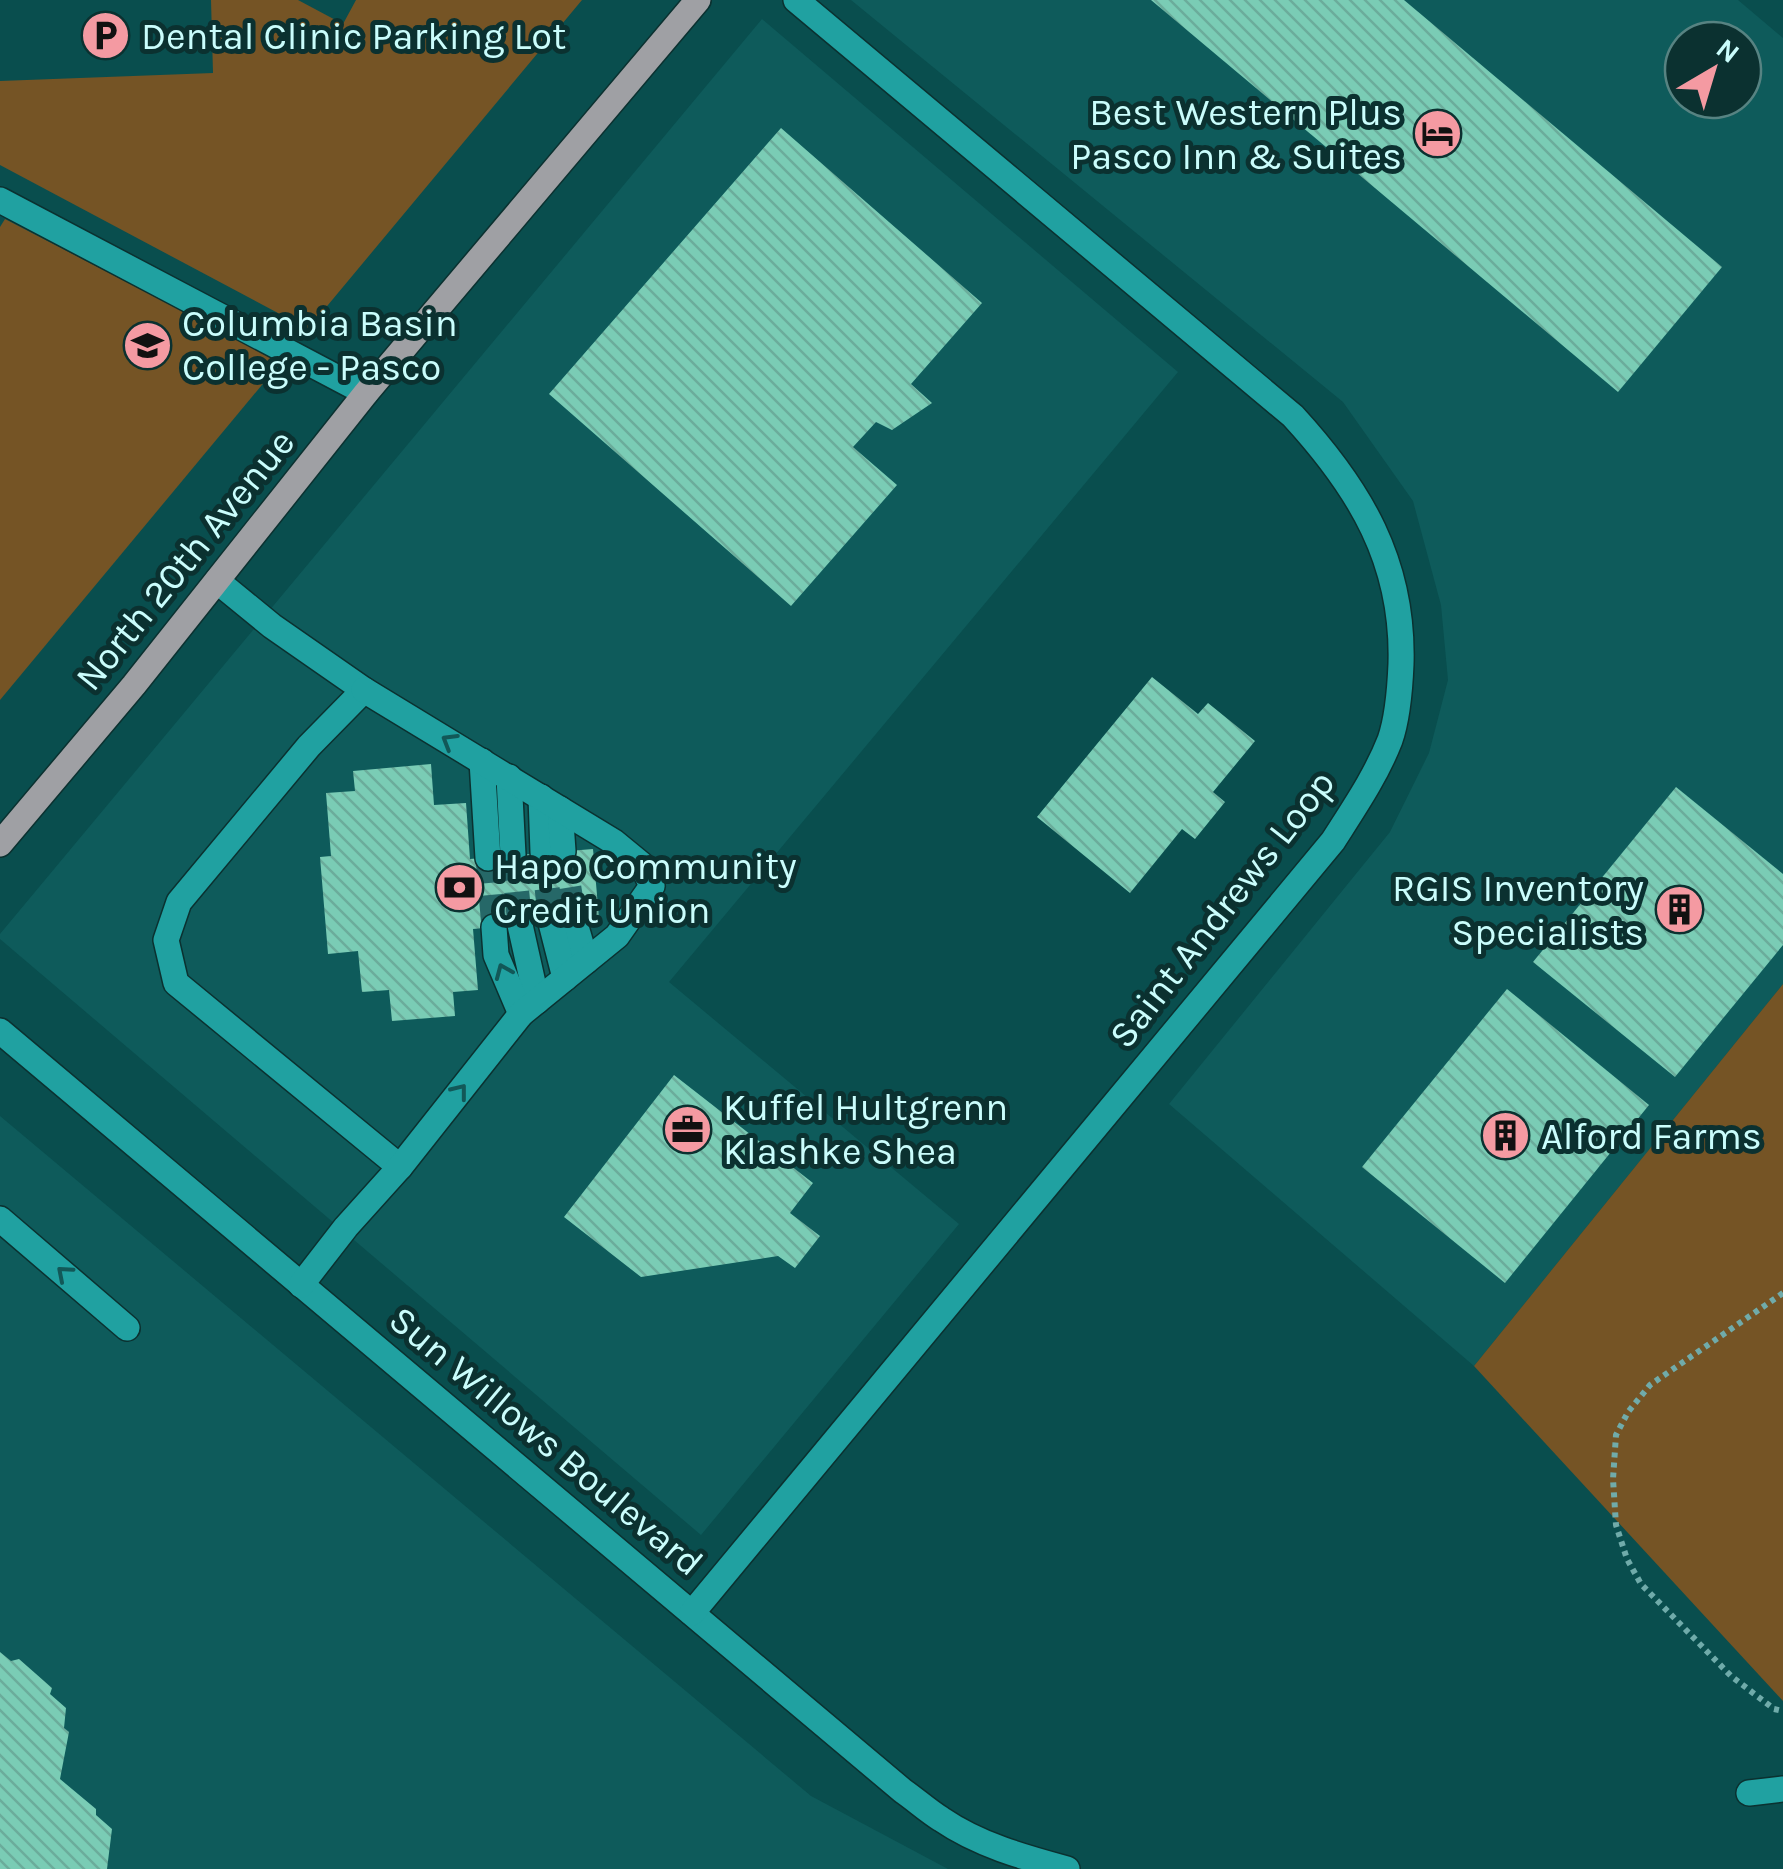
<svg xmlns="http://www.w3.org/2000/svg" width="1783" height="1869" font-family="Karla,sans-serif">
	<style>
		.built { fill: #0e5b5b; fill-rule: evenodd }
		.green { fill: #755425 }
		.building { fill: url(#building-back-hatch) }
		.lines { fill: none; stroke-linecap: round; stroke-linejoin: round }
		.minor-tunnel { stroke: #266868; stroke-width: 25; stroke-dasharray: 25 12; stroke-linecap: butt }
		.minor-casing { stroke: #0b3130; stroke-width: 28 }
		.major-casing { stroke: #0b3130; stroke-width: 28 }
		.path { stroke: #70abaa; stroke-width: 6; stroke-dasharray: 5 5; stroke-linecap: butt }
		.minor { stroke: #20a1a1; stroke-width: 25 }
		.major { stroke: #9fa0a4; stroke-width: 25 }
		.oneway { stroke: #125858 }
		.labels { text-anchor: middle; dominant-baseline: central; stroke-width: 10; stroke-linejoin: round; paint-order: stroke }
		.poi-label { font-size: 38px; fill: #cafdfc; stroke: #0b3130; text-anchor: start }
		.street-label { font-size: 38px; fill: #cafdfc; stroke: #0b3130 }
	</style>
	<defs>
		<pattern id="building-back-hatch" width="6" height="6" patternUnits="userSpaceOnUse" patternTransform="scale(2.5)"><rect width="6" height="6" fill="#7accb5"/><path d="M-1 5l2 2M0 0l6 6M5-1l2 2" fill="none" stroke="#6bac9b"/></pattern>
	</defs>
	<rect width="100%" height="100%" fill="#094e4e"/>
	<g class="built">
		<path d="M 851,0 L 1738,0 L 1783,38 L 1783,984 L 1474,1366 L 1169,1104 L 1390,832 L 1429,753 L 1448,680 L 1441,605 L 1413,501 L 1343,402 ZM 1683,40 L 1743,40 L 1743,100 L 1683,100 Z"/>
		<path d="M 762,19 L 1178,372 L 669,982 L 959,1224 L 701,1535 L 0,939 L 0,934 Z"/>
		<path d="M 0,1116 L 811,1796 L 948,1869 L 0,1869 Z"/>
	</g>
	<g class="green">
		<path d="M 211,0 L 298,0 L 343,24 L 356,0 L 582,0 L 308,329 L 0,165 L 0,81 L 213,73 Z"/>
		<path d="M 5,219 L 281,362 L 0,700 L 0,227 Z"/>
		<path d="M 1783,984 L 1783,1701 L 1474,1366 Z"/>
	</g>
	<g class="building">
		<path d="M 1151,0 L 1404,0 L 1722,267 L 1618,392 Z"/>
		<path d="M 781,128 L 982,303 L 911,384 L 932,403 L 892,430 L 876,422 L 853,447 L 897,485 L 791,606 L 549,394 Z"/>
		<path d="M 1152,677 L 1198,714 L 1208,703 L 1255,741 L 1213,792 L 1225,802 L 1195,839 L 1182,829 L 1130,893 L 1037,817 Z"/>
		<path d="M 431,764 L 434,805 L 466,803 L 470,859 L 593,849 L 599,918 L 473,929 L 478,990 L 453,992 L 455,1016 L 392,1021 L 389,990 L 362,992 L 358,951 L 328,954 L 320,857 L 331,856 L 326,793 L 355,791 L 353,771 Z"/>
		<path d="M 1676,787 L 1783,874 L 1783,945 L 1675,1077 L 1533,962 Z"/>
		<path d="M 1507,989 L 1649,1105 L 1505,1283 L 1362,1167 Z"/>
		<path d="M 674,1075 L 813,1183 L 790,1213 L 820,1236 L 795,1268 L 778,1256 L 641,1277 L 564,1217 Z"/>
		<path d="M 0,1652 L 11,1661 L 19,1659 L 52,1688 L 50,1694 L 66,1708 L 64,1728 L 69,1732 L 60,1779 L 96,1809 L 96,1815 L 112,1829 L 107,1869 L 0,1869 Z"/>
	</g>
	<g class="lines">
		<g class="minor-tunnel">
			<path d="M 563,851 L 574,920"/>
			<path d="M 543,852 L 551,923"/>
			<path d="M 513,855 L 520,925"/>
			<path d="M 488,858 L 494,927"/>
		</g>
		<defs>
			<g id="minor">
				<path d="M 0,200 L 366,393"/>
				<path d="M 217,581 L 272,626 L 364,690 L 309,746 L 179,902 L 166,940 L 176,983 L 400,1167"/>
				<path d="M 482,761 L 488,858"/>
				<path d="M 509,777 L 513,855"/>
				<path d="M 541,797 L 543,852"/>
				<path d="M 560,809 L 563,851"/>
				<path d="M 574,920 L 586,961"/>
				<path d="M 551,923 L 565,978"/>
				<path d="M 520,925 L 537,1001"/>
				<path d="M 494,927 L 496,955 L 521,1014"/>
				<path d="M 0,1031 L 903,1791 C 916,1800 928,1811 941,1819 C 979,1845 1023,1857 1067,1869"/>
				<path d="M 0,1219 L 127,1328"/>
				<path d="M 301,1285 L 346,1227 L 400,1167 L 521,1014 L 617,936 L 652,886 L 642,865 L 614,842 L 364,690"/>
				<path d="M 692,1613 L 1333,841 C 1354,808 1376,776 1390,740 C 1398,717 1400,688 1401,664 C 1404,562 1360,489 1293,416 L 796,0"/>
				<path d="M 1749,1793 L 1783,1789"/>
			</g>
			<path id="major" d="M 0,844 L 134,685 L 366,393 L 698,0"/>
		</defs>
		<use href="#minor" class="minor-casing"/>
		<use href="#major" class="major-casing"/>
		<path class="path" d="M 1783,1293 L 1650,1385 L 1628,1412 L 1616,1435 L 1613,1479 L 1616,1525 L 1627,1559 L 1641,1584 L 1731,1676 L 1774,1709 L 1783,1711"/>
		<use href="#minor" class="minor"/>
		<use href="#major" class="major"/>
	</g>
	<defs><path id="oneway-chevron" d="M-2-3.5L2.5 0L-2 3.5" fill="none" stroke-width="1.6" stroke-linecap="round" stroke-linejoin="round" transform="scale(2.5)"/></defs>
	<g class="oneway">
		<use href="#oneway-chevron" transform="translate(449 741) rotate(-149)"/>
		<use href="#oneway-chevron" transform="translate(503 971) rotate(-113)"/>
		<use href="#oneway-chevron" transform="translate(460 1091) rotate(-52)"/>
		<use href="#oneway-chevron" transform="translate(64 1273) rotate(-139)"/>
	</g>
	<defs>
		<symbol id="parking-disc" viewBox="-11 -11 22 22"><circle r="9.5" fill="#f49aa2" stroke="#0b3130"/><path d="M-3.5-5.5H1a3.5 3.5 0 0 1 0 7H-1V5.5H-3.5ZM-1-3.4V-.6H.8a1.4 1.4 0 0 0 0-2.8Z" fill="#111"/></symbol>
		<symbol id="hotel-disc" viewBox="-11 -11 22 22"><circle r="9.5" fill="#f49aa2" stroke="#0b3130"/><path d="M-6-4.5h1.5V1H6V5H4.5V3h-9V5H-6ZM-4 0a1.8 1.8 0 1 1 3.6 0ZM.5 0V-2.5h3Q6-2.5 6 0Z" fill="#111"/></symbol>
		<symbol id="university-disc" viewBox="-11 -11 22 22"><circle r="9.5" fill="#f49aa2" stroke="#0b3130"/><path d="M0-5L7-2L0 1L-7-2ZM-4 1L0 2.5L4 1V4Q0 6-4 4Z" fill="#111"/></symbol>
		<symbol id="bank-disc" viewBox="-11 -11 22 22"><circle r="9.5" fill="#f49aa2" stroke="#0b3130"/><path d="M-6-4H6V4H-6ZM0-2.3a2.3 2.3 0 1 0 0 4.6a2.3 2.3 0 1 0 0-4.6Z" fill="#111"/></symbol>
		<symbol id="building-disc" viewBox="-11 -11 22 22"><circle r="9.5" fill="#f49aa2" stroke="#0b3130"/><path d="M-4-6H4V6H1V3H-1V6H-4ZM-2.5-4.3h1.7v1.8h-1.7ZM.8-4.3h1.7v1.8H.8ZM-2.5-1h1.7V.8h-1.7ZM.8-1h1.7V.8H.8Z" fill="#111"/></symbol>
		<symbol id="office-disc" viewBox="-11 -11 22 22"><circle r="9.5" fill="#f49aa2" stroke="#0b3130"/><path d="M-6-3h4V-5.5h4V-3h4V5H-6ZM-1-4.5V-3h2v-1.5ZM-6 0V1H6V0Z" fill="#111"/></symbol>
	</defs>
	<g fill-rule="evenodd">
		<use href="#parking-disc" x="78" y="8" width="55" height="55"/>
		<use href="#hotel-disc" x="1410" y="106" width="55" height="55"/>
		<use href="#university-disc" x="120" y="318" width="55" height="55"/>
		<use href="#bank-disc" x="432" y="860" width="55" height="55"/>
		<use href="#building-disc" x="1652" y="882" width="55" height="55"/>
		<use href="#office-disc" x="660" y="1102" width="55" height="55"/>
		<use href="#building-disc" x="1478" y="1108" width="55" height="55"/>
	</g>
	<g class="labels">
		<g class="poi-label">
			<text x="141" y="36">Dental Clinic Parking Lot</text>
			<text x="1402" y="112" text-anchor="end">Best Western Plus<tspan x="1402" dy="44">Pasco Inn &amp; Suites</tspan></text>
			<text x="182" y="323">Columbia Basin<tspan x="182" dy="44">College - Pasco</tspan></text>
			<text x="494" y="866">Hapo Community<tspan x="494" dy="44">Credit Union</tspan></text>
			<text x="1644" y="888" text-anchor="end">RGIS Inventory<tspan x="1644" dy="44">Specialists</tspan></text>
			<text x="723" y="1107">Kuffel Hultgrenn<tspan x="723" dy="44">Klashke Shea</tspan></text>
			<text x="1541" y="1136">Alford Farms</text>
		</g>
		<g class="street-label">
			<text transform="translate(185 560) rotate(-51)">North 20th Avenue</text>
			<text transform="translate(1222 909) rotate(-52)">Saint Andrews Loop</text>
			<text transform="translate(546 1441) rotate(40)">Sun Willows Boulevard</text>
		</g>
	</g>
	<g transform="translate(1713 70) rotate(38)"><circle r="48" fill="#0b3130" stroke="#578382" stroke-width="2.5"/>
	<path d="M0-8L18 38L0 25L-18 38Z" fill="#f49aa2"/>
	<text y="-15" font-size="28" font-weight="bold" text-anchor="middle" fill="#cafdfc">N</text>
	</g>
</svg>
